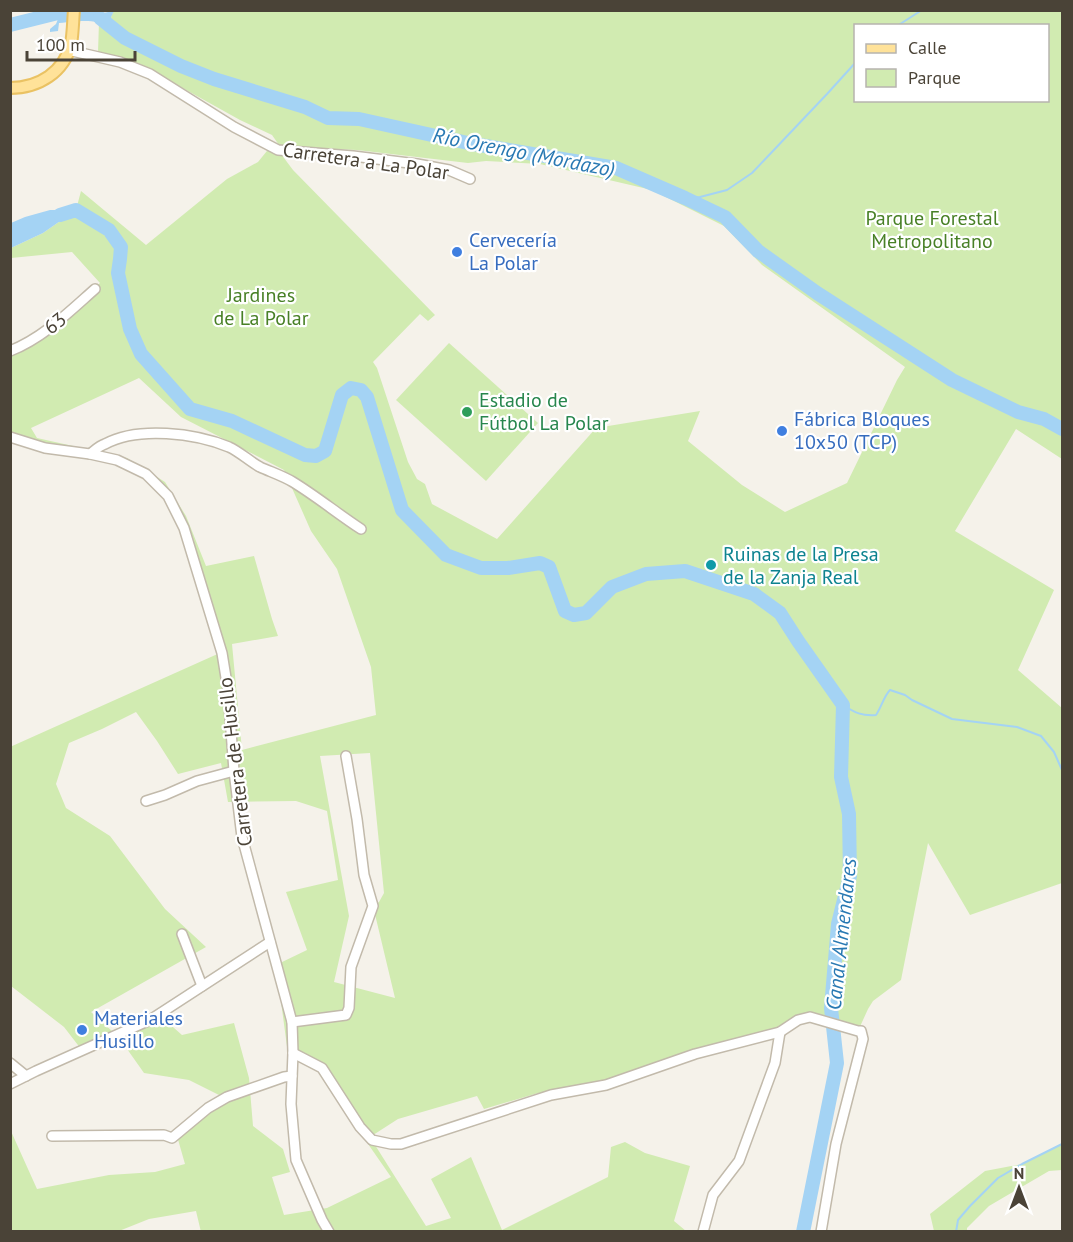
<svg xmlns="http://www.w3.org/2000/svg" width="1073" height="1242" font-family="'PT Sans',sans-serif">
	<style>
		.green { fill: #d1ebb1; fill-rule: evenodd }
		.water { fill: #a4d3f4 }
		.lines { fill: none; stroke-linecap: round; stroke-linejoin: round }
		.stream { stroke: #a4d3f4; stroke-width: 2 }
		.river { stroke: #a4d3f4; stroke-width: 14 }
		.minor-casing { stroke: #c2baab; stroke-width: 12 }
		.major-casing { stroke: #eac263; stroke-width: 14 }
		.minor { stroke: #fff; stroke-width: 9 }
		.major { stroke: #ffe299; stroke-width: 10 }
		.shop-dot { fill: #3f7fe0; stroke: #fff; stroke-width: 2 }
		.leisure-dot { fill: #2e9e5b; stroke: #fff; stroke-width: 2 }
		.culture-dot { fill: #0f9aa8; stroke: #fff; stroke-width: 2 }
		.labels { text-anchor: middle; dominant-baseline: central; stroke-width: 4.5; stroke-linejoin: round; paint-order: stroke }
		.street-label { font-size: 20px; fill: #4a4337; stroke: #fff }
		.park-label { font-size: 20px; fill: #488026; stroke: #fff }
		.shop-label { font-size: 20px; fill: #366cbe; stroke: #fff; text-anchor: start }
		.leisure-label { font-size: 20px; fill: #27864d; stroke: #fff; text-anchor: start }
		.culture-label { font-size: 20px; fill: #0d838f; stroke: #fff; text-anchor: start }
		.water-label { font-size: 21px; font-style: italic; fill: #2979b3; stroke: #fff }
	</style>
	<rect width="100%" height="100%" fill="#f5f2ea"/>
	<g class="green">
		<path d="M 114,10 L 1062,11 L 1062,459 L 1016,429 L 955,531 L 1054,590 L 1018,670 L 1062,708 L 1062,883 L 970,915 L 928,843 L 901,980 L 873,1001 L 868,1009 L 858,1031 L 810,1017 L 780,1032 L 575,1091 L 538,1093 L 484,1109 L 477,1096 L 398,1119 L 370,1137 L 426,1226 L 451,1218 L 431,1179 L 471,1157 L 502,1230 L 608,1177 L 611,1147 L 625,1142 L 645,1153 L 690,1166 L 674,1221 L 686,1231 L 201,1232 L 196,1211 L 149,1219 L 119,1231 L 11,1231 L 10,1129 L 37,1189 L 109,1175 L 155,1172 L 185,1164 L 175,1129 L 221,1096 L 189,1080 L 144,1073 L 120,1039 L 81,1049 L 64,1027 L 11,986 L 10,747 L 222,652 L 213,618 L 168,496 L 146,474 L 117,460 L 11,437 L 11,351 L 25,345 L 100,283 L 72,252 L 11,258 L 11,248 L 43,233 L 76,210 L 81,191 L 146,245 L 227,179 L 258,162 L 271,146 L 278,150 L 293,170 L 435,315 L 428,321 L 420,314 L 373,362 L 377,368 L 408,462 L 417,479 L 425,484 L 432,504 L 497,539 L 596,428 L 700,411 L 688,441 L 742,485 L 785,512 L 847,483 L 897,380 L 905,367 L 762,265 L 724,226 L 652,190 L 540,164 L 486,161 L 468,163 L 357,150 L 285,147 L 279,145 L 272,135 L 240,120 L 152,71 L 98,52 L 99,22 L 114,28 L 111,17 ZM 856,26 L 1048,26 L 1048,100 L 856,100 ZM 139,378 L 181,417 L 284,470 L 311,531 L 337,569 L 371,667 L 376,715 L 242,750 L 232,644 L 278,636 L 272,619 L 254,556 L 206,566 L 186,516 L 165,482 L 127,458 L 37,438 L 31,428 ZM 136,712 L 157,741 L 178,774 L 221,763 L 228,802 L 296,801 L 327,811 L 338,880 L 286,892 L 307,950 L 280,963 L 271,936 L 218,969 L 223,977 L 267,950 L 278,979 L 288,1054 L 318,1072 L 391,1177 L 327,1208 L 284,1215 L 272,1177 L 290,1172 L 283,1149 L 253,1126 L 249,1078 L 234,1023 L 182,1035 L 157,1013 L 113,1032 L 91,1012 L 206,947 L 165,909 L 110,836 L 66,808 L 56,784 L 69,743 L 102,729 ZM 370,753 L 384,893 L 379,902 L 373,906 L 395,998 L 334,982 L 349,916 L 320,756 Z"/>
		<path d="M 449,343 L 538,423 L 486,481 L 396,400 Z"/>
		<path d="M 1062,1144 L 1062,1170 L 1049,1171 L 989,1206 L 967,1228 L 967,1231 L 934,1231 L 930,1214 L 985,1171 L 1022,1164 Z"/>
	</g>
	<g class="water">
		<path d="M 45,10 L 97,10 L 100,14 C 106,13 108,11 114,11 L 111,17 L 114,28 C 92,18 82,21 59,23 L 58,31 L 50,32 L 50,29 L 56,24 L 58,19 L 50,17 L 43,21 L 39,13 Z"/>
		<path d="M 50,210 L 76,210 L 43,233 L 11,248 L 11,223 L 25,217 Z"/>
	</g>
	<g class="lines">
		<g class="stream">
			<path d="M 897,26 L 922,10"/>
			<path d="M 685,198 L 700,197 L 727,190 L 752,173 L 827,94 L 856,62"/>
			<path d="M 843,705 C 855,713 862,716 876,715 C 881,708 884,696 890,690 L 905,695 L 912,700 L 952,719 L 1017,727 L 1041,736 L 1054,752 L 1062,770"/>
			<path d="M 956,1232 L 958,1220 L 970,1206 L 998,1178 L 1022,1164 L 1062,1144"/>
		</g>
		<g class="river">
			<path d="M 100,18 L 125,38 L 181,66 L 214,79 L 305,107 L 328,118 L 359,119 L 468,143 L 616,168 L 685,198 L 725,217 L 758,251 L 817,293 L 952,380 L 1018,412 L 1044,419 L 1062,429"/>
			<path d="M 10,25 L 58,13"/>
			<path d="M 60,215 L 76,210 L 109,230 L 121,247 L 120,259 L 118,273 L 130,329 L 141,354 L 190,409 L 232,421 L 305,455 L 316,456 L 325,451 L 342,395 L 351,388 L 361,390 L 367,397 L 402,510 L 446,555 L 481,568 L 508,568 L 540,563 L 549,567 L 565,611 L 574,615 L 586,613 L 612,587 L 646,574 L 685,571 L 754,594 L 780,613 L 798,641 L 843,705 L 841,777 L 849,814 L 850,876 L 838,924 L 831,1008 L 837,1063 L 803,1232"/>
		</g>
		<defs>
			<g id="minor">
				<path d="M 68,50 L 120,62 L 150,74 L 234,127 L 278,150 L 353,156 L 417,164 L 449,170 L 470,179"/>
				<path d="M 10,351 C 43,338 69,312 95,289"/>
				<path d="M 10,437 L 45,448 L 90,454 L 117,460 L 146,474 L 168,496 L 184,528 L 222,653 L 228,690 L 234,771 L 242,837 L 292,1022 L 293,1053 L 291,1104 L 296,1160 L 322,1220 L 329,1232"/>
				<path d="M 90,454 C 94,451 99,446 105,444 C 138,426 195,433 229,447 C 240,452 249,461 260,467 C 271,472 283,476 293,482 C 316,496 338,514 361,529"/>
				<path d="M 146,801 L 165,795 L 197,781 L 234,771"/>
				<path d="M 182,934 L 202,986"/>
				<path d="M 292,1022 L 346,1015 L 349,1008 L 351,967 L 373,906 L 364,875 L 357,819 L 346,756"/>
				<path d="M 293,1053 L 322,1068 L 360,1127 L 372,1140 L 391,1144 L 401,1144 L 551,1095 L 606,1085 L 695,1054 L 780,1032 L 798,1020 L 810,1017 L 858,1031 L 861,1031 L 863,1039 L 836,1144 L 821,1232"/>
				<path d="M 10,1063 L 26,1076"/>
				<path d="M 10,1084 L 36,1071 L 150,1020 L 270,942"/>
				<path d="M 52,1136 L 164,1135 L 172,1138 L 208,1108 L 227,1097 L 284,1077 L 292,1076"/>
				<path d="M 703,1232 L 713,1195 L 739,1161 L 775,1063 L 780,1032"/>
			</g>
			<path id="major" d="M 10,88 C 39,88 64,72 71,44 C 73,33 73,21 74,10"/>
		</defs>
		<use href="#minor" class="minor-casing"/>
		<use href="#major" class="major-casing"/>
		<use href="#minor" class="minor"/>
		<use href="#major" class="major"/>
	</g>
	<g class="shop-dot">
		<circle cx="457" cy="252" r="6"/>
		<circle cx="782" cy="431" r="6"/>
		<circle cx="82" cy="1030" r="6"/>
	</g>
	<circle class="leisure-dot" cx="467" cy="412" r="6"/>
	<circle class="culture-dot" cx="711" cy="565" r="6"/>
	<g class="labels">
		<g class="street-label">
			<text transform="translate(366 161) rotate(8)">Carretera a La Polar</text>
			<text transform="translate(55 323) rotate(-38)">63</text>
			<text transform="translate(235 762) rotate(-97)">Carretera de Husillo</text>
		</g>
		<g class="park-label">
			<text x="932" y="218">Parque Forestal<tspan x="932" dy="23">Metropolitano</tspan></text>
			<text x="261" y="295">Jardines<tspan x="261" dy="23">de La Polar</tspan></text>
		</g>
		<g class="shop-label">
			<text x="469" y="240">Cervecería<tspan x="469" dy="23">La Polar</tspan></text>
			<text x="794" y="419">Fábrica Bloques<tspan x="794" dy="23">10x50 (TCP)</tspan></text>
			<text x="94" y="1018">Materiales<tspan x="94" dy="23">Husillo</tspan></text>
		</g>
		<g class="leisure-label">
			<text x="479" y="400">Estadio de<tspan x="479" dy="23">Fútbol La Polar</tspan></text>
		</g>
		<g class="culture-label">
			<text x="723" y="554">Ruinas de la Presa<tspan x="723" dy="23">de la Zanja Real</tspan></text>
		</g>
		<g class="water-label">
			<text transform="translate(524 152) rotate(11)">Río Orengo (Mordazo)</text>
			<text transform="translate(841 934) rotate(-84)">Canal Almendares</text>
		</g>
	</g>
	<rect width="1073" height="1242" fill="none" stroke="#4a4337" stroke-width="24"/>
	<rect x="854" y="24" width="195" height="78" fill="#ffffff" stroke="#b7b4af" stroke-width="1.5"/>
	<rect x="866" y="44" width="30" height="9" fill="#ffe299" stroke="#b7b4af" stroke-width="1.5"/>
	<text x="908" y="54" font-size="18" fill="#4a4337">Calle</text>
	<rect x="866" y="69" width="30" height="18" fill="#d1ebb1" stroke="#b7b4af" stroke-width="1.5"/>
	<text x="908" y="84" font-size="18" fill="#4a4337">Parque</text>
	<g transform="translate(1019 1188)" stroke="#ffffff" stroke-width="4.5" paint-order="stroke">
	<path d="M0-4.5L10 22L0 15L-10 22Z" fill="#4a4337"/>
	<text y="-9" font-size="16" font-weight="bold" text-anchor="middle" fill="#4a4337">N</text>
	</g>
	<path d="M27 51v9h108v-9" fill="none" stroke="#4a4337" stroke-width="3"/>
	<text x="36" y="51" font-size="18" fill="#4a4337" stroke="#ffffff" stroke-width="4.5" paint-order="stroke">100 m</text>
</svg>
